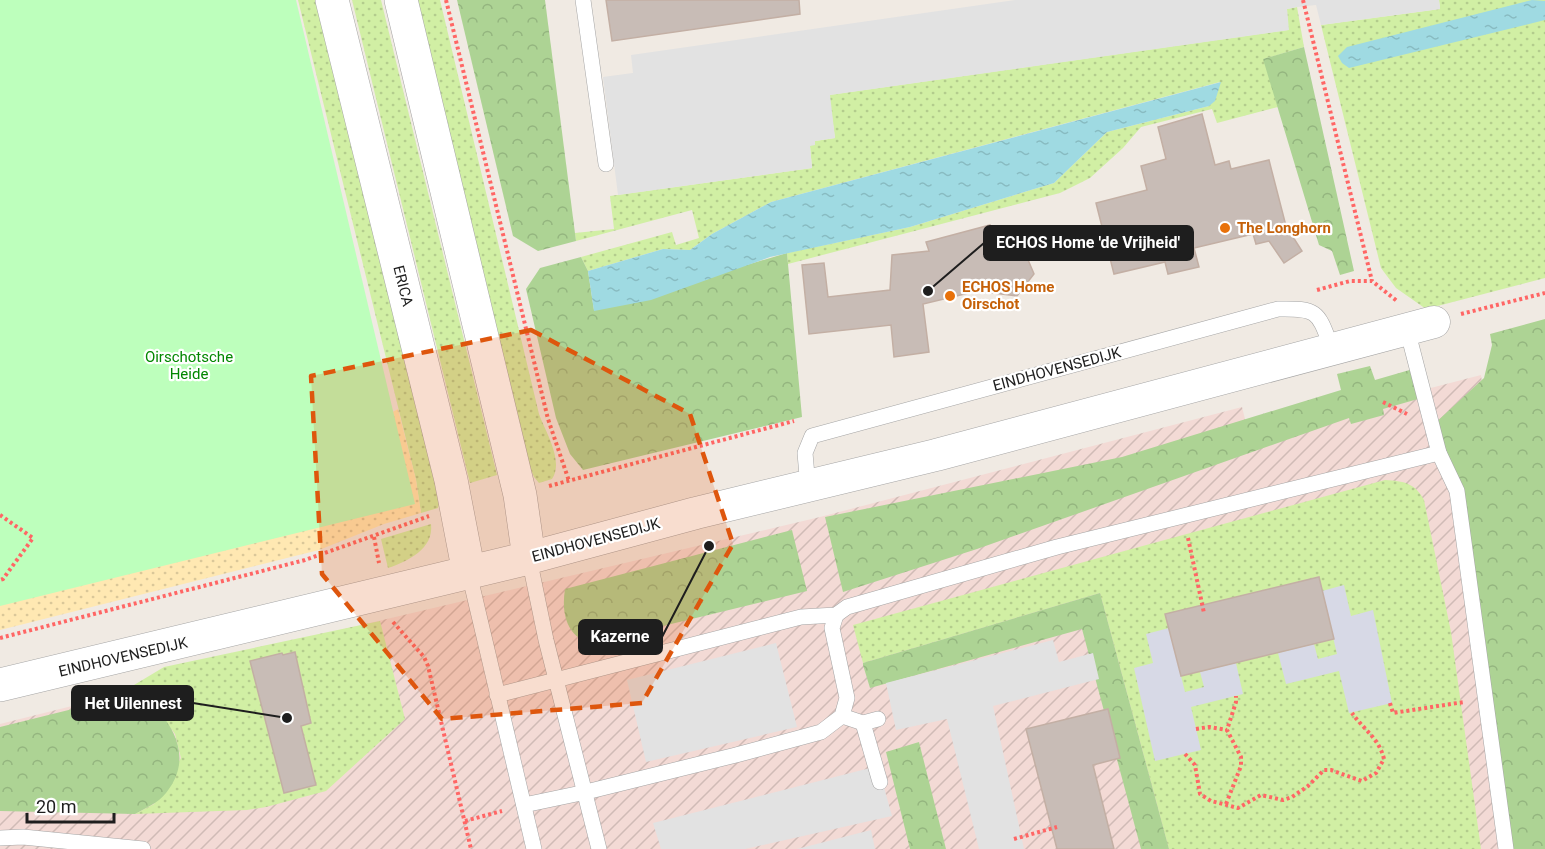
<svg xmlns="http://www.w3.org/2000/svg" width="1545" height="849" font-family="Roboto,sans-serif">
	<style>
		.military { fill: url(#military-furrows) }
		.grass { fill: url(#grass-dots) }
		.forest { fill: url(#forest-crowns) }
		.sand { fill: url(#sand-dots) }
		.park { fill: #bdffbc }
		.parking { fill: #e2e2e2 }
		.plaza { fill: #d7d9e6 }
		.water { fill: url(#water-ripples) }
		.building { fill: #c8bcb6; stroke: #c3afa4; stroke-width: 1.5 }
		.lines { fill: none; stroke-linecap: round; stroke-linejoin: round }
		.service-casing { stroke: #a5a5a5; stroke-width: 16 }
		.minor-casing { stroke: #a5a5a5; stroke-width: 33 }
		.tertiary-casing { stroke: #a5a5a5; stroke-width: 34 }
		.path { stroke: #ff6665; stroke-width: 4; stroke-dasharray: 3 3; stroke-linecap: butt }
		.service { stroke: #fff; stroke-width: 15 }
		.minor { stroke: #fff; stroke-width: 32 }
		.tertiary { stroke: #fff; stroke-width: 33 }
		.marked { fill: #de560d; fill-opacity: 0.2; stroke: #de560d; stroke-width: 4.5; stroke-dasharray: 12 8; stroke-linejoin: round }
		.food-dot { fill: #e8710a; stroke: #fff; stroke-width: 2 }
		.labels { text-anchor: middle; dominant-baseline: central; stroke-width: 4.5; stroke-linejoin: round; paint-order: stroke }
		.food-label { font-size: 15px; font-weight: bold; fill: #c56008; stroke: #fff; text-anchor: start }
		.street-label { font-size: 15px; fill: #1e1e1e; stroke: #fff }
		.park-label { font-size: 15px; fill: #038701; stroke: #fff }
		.leader { fill: none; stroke: #1e1e1e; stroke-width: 2 }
		.callout-dot { fill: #1e1e1e; stroke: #fff; stroke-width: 2 }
		.callout { fill: #1e1e1e; stroke: #1e1e1e; stroke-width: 2 }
		.callout-label { font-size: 16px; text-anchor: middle; font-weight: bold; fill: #fff }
	</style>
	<defs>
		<pattern id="military-furrows" width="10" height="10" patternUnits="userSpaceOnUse" patternTransform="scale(1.5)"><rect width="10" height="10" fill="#f3dad5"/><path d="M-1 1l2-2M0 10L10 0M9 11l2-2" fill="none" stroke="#d0bbb6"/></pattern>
		<pattern id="grass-dots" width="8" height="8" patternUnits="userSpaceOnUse" patternTransform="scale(1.5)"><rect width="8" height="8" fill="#d1efa4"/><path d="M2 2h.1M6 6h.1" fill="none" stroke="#b3cc8d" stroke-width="1.8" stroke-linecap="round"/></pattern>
		<pattern id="forest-crowns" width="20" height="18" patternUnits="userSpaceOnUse" patternTransform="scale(1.5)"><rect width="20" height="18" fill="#add394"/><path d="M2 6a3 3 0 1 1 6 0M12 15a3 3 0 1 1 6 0" fill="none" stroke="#94b57f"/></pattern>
		<pattern id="sand-dots" width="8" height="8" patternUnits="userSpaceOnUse" patternTransform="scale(1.5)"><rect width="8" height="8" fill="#ffe8b2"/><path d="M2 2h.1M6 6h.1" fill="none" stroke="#dac799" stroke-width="1.8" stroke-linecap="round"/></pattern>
		<pattern id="water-ripples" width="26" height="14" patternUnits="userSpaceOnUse" patternTransform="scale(1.5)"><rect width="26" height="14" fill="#9fdae2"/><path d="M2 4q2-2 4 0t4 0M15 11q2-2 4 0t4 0" fill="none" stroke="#88bbc1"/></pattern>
	</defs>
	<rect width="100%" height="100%" fill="#f0eae3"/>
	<path class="military" d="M 1481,375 L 1545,849 L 0,849 L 0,724 L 128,692 L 162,672 L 820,517 L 1242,407 L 1249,435 Z"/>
	<g class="grass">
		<path d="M 298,0 L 319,0 L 440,500 L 438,508 L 421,513 L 416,480 Z"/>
		<path d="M 352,0 L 381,0 L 497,475 L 470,483 Z"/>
		<path d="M 416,0 L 440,0 L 539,414 C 546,433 564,461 552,479 L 539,483 L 534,477 L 529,465 Z"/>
		<path d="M 1439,0 L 1545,0 L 1545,278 L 1426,309 L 1396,288 L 1381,268 L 1321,25 L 1440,9 Z"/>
		<path d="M 1297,7 L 1304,47 L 1264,59 L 1278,107 L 1217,123 L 1212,109 L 1141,127 L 1123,148 L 1090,178 L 1060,193 L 788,264 L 787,253 L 910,227 L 1054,183 L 1107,132 L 1209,106 L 1220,82 L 771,202 L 712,234 L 690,250 L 663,249 L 588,271 L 581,257 L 672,232 L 676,245 L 699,238 L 692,210 L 576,241 L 575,233 L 614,229 L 610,196 L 812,168 L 810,146 L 815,141 L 835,138 L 829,95 L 1288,30 L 1287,9 Z"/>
		<path d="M 1385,480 C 1404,481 1415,483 1424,500 L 1451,632 L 1481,849 L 1169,849 L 1100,593 L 863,663 L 853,625 Z"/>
		<path d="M 431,524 C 434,549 408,561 388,568 L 381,539 Z"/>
		<path d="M 380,621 L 405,719 L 326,791 L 266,807 L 247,810 L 135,814 L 154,804 L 181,758 L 175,734 L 148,697 L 129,688 L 164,667 Z"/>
	</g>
	<g class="forest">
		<path d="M 457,0 L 545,0 L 576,241 L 538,251 L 513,236 Z"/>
		<path d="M 1304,47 L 1354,271 L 1340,275 L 1332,251 L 1319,245 L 1263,59 Z"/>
		<path d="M 787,253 L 802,417 L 583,470 L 570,454 L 556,418 L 526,289 L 540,268 L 581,257 L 588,271 L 594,310 Z"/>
		<path d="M 1545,319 L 1545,849 L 1506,849 L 1457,491 L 1432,426 L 1484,378 L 1492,345 L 1490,334 Z"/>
		<path d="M 1370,366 L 1375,380 L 1413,369 L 1418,399 L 1383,409 L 1384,415 L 1351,424 L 1349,418 L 977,549 L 843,592 L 825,517 L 1122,457 L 1341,390 L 1337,374 Z"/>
		<path d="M 792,530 L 807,591 L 605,640 L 606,647 C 571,644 560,621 565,589 Z"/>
		<path d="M 1100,593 L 1169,849 L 1141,849 L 1082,629 L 870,688 L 863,665 L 863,663 Z"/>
		<path d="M 129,688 C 135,691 141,693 146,696 C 151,700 155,706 158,710 C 180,736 189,764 166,793 C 158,803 146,808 135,814 L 0,811 L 0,727 L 109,700 Z"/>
		<path d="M 919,742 L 946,849 L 910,849 L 886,752 Z"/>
	</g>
	<path class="sand" d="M 398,409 L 416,480 L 421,513 L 384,524 L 319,550 L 0,630 L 0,479 L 382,418 Z"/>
	<path class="park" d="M 0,0 L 296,0 L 415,504 L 0,606 Z"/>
	<g class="parking">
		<path d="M 1015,0 L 1439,0 L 1440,9 L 1321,25 L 1316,5 L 1297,7 L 1287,9 L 1289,30 L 830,95 L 835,138 L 815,141 L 815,145 L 810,146 L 812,168 L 618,195 L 603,77 L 633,73 L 631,55 Z"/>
		<path d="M 1053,640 L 1059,662 L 1093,653 L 1099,679 L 993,706 L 1024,849 L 979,849 L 947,719 L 896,730 L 886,683 Z"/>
		<path d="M 776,643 L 797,727 L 646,762 L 627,680 Z"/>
		<path d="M 878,766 L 892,816 L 745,849 L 661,849 L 653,823 Z"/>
		<path d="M 871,830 L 875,849 L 797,849 Z"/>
	</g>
	<g class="plaza">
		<path d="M 1344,585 L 1351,616 L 1373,610 L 1392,703 L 1349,713 L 1339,671 L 1286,684 L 1278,653 L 1314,644 L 1318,659 L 1337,654 L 1322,591 Z"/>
		<path d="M 1169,628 L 1185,692 L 1204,687 L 1200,672 L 1236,663 L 1243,694 L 1191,707 L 1201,750 L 1155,761 L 1134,668 L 1153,663 L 1146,634 Z"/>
	</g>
	<g class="water">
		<path d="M 1532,0 L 1545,1 L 1545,20 L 1349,68 L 1342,63 L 1338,56 L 1347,47 Z"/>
		<path d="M 1221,82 L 1215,101 L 1209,106 L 1107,132 L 1054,183 L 910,227 L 770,257 L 651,300 L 594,311 L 588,271 L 663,249 L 690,250 L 712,234 L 771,202 Z"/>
	</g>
	<g class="building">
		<path d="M 606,0 L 799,0 L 800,14 L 612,41 Z"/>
		<path d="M 1202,114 L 1215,165 L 1229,161 L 1231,169 L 1269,160 L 1286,226 L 1302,251 L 1284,263 L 1269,241 L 1256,244 L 1253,234 L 1194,248 L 1199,267 L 1168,274 L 1165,262 L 1114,274 L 1096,203 L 1147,190 L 1141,166 L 1166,159 L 1158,127 Z"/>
		<path d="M 990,225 L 995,243 L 1023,248 L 1034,274 L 1017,296 L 977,291 L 923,304 L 929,352 L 894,357 L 891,325 L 809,334 L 802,265 L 824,263 L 828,297 L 890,290 L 892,255 L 929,251 L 926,242 Z"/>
		<path d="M 1319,577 L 1334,639 L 1181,676 L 1165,614 Z"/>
		<path d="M 295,652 L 311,723 L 301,726 L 316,785 L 284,793 L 250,661 L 282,653 L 283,655 Z"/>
		<path d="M 1108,709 L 1120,758 L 1093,765 L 1114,849 L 1057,849 L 1026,729 Z"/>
	</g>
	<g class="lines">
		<defs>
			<g id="service">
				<path d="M 583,0 L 606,164"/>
				<path d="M 1407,329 L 1439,453 L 1457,491 L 1506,849"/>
				<path d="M 808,487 L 805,453 L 812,436 L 1278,309 C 1319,308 1318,312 1332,349"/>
				<path d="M 529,558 L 546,640 L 599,849"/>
				<path d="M 469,573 L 534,849"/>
				<path d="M 497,695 L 801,617 L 836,615 L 847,607 L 1057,547 L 1439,453"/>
				<path d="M 842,716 L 863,723 L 878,719"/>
				<path d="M 863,723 L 880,782"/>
				<path d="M 524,805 L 586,792 L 736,755 L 821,732 L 842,716 L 847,698 L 832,628 L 836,615"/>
				<path d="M 0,838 L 23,837 L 143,849"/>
			</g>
			<path id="minor" d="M 529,558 L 696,513 L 936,455 L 1434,322"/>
			<g id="tertiary">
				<path d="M 332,0 L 451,480 L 469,573"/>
				<path d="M 0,685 L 529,558 L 520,495 L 401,0"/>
			</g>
		</defs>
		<use href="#service" class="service-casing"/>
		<use href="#minor" class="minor-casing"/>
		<use href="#tertiary" class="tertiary-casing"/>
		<g class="path">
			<path d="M 446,0 L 548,419 L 569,481"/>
			<path d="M 1303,0 L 1372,281"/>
			<path d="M 1317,290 L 1350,281 L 1372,281 L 1397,301"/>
			<path d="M 1461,314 L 1545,293"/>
			<path d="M 1383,402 L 1407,414"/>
			<path d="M 549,486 L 794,421"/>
			<path d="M 0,515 L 33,538 L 3,579 L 0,580"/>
			<path d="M 374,537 L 379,563"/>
			<path d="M 1188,538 L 1204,613"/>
			<path d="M 393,622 L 424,657 L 428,666 L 471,849"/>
			<path d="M 0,638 L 305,560 L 429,516"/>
			<path d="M 1390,703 L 1393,713 L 1464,702"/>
			<path d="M 1196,729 L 1209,727 L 1227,730"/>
			<path d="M 1185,754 L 1195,765 L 1200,794 L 1211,801 L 1238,808 L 1261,795 L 1283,800 L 1292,797 L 1308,786 L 1324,770 L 1331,770 L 1362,781 L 1376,773 L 1384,759 C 1379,738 1363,729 1352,713"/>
			<path d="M 1226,804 L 1241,766 L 1241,757 L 1227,730 L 1236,702 L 1236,696"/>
			<path d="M 465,821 L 502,811"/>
			<path d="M 1014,839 L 1057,827"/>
		</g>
		<use href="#service" class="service"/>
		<use href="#minor" class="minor"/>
		<use href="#tertiary" class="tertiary"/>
	</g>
	<path class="marked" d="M 531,330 L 690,414 L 733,544 L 642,703 L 442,719 L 322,574 L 311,376 Z"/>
	<g class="food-dot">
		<circle cx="1225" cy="228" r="6"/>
		<circle cx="950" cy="296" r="6"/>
	</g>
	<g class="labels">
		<g class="food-label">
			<text x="1237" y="228">The Longhorn</text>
			<text x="962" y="287">ECHOS Home<tspan x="962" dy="17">Oirschot</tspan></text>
		</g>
		<g class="street-label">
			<text transform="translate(403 286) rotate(76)">ERICA</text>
			<text transform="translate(1057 369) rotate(-15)">EINDHOVENSEDIJK</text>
			<text transform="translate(596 540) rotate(-15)">EINDHOVENSEDIJK</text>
			<text transform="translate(123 657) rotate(-13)">EINDHOVENSEDIJK</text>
		</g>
		<g class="park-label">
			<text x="189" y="357">Oirschotsche<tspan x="189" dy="17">Heide</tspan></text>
		</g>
	</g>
	<path class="leader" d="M928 291L984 243M709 546L662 637M287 718L193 703"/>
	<g class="callout-dot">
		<circle cx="928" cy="291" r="6"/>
		<circle cx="709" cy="546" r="6"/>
		<circle cx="287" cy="718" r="6"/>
	</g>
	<g class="callout">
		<rect x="984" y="226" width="209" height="34" rx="6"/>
		<rect x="579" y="620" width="83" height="34" rx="6"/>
		<rect x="72" y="686" width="121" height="34" rx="6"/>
	</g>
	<g class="callout-label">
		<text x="1088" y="248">ECHOS Home 'de Vrijheid'</text>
		<text x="620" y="642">Kazerne</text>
		<text x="133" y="709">Het Uilennest</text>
	</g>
	<path d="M27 813v9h87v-9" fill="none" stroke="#1e1e1e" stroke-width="3"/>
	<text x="36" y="813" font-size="18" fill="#1e1e1e" stroke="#ffffff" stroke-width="4.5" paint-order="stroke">20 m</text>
</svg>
